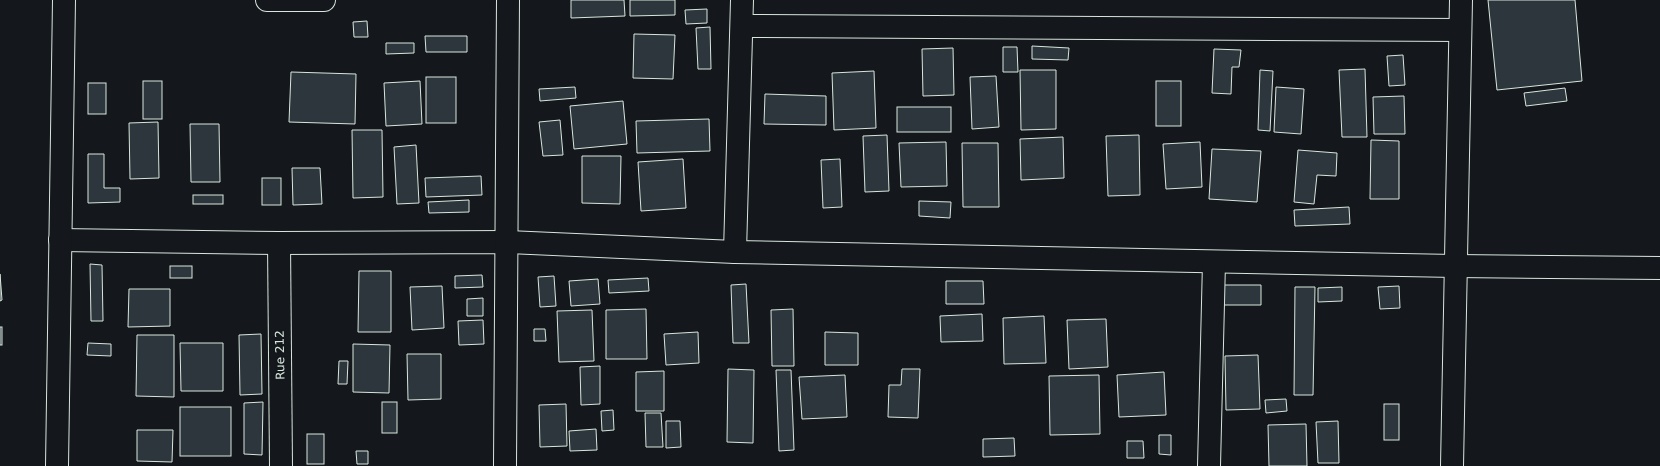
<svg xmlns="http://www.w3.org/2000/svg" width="1660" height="466" font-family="'DejaVu Sans',sans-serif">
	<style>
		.building { fill: #2c363c; stroke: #d8e6dc }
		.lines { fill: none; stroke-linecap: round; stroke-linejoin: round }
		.street-casing { stroke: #d8e6dc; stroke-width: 24 }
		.street { stroke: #14181c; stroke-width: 22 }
		.labels { text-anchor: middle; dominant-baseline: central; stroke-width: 3; stroke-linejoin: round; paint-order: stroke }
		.street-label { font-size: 12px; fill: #d8e6dc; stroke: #14181c }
	</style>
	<rect width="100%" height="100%" fill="#14181c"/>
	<g class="building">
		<path d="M 571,0 L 624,0 L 625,16 L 571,18 Z"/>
		<path d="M 630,0 L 675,0 L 675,15 L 630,16 Z"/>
		<path d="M 1488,0 L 1575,0 L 1582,81 L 1497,90 Z"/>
		<path d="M 707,9 L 707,23 L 686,24 L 685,10 Z"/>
		<path d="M 367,21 L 368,37 L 354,37 L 353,22 Z"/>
		<path d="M 710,27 L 711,69 L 698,69 L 696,28 Z"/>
		<path d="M 634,34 L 675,35 L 673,79 L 633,78 Z"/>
		<path d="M 425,36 L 467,36 L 467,52 L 426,52 Z"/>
		<path d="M 386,43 L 414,43 L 414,53 L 386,54 Z"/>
		<path d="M 1032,46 L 1069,48 L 1068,60 L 1032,59 Z"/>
		<path d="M 1003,47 L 1017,47 L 1018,72 L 1003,72 Z"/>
		<path d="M 953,48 L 954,95 L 923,96 L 922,49 Z"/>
		<path d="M 1214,49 L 1241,50 L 1239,67 L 1232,67 L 1231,94 L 1212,93 Z"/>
		<path d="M 1403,55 L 1405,85 L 1389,86 L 1387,56 Z"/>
		<path d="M 1365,69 L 1367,137 L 1342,137 L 1339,70 Z"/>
		<path d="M 1020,70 L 1056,70 L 1056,129 L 1021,130 Z"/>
		<path d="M 1260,70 L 1273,71 L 1270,131 L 1258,130 Z"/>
		<path d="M 874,71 L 876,128 L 834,130 L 832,73 Z"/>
		<path d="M 291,72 L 356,74 L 355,124 L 289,122 Z"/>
		<path d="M 996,76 L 999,127 L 972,129 L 970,77 Z"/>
		<rect x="426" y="77" width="30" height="46"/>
		<rect x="143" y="81" width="19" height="38"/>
		<path d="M 420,81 L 422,124 L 386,126 L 384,83 Z"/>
		<rect x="1156" y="81" width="25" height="45"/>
		<rect x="88" y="83" width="18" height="31"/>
		<path d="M 575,87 L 576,98 L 540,101 L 539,89 Z"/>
		<path d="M 1276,87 L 1304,89 L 1301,134 L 1274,132 Z"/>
		<path d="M 1565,88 L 1567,101 L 1526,106 L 1524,93 Z"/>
		<path d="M 765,94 L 826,96 L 826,125 L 764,124 Z"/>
		<path d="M 1404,96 L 1405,134 L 1374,134 L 1373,97 Z"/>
		<path d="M 623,101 L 627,144 L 574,149 L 570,106 Z"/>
		<rect x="897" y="107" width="54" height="25"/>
		<path d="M 709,119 L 710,151 L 637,153 L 636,121 Z"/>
		<path d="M 560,120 L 563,155 L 543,156 L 539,122 Z"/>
		<path d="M 158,122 L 159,178 L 130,179 L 129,123 Z"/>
		<path d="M 190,124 L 219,124 L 220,182 L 191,182 Z"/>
		<path d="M 352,130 L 382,130 L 383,197 L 353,198 Z"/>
		<path d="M 887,135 L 889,191 L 865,192 L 863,136 Z"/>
		<path d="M 1139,135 L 1140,195 L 1108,196 L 1106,136 Z"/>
		<path d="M 1063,137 L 1064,178 L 1021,180 L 1020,139 Z"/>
		<path d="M 1371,140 L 1399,141 L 1399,199 L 1370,199 Z"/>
		<path d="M 946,142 L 947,186 L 901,187 L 899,143 Z"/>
		<path d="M 1200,142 L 1202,187 L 1166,189 L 1163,144 Z"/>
		<path d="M 962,143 L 998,143 L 999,207 L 963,207 Z"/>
		<path d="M 416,145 L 419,203 L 397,204 L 394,147 Z"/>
		<path d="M 1212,149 L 1261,151 L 1257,202 L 1209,199 Z"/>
		<path d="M 1298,150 L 1337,153 L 1336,176 L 1317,175 L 1314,204 L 1294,202 Z"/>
		<path d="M 88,154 L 104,154 L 104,188 L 120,188 L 120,202 L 88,203 Z"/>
		<path d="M 582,156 L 621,156 L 620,204 L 582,203 Z"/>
		<path d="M 683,159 L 686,208 L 641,211 L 638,162 Z"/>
		<path d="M 840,159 L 842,207 L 823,208 L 821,160 Z"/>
		<path d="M 292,168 L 320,168 L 322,204 L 293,205 Z"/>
		<path d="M 481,176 L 482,195 L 426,197 L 425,178 Z"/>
		<rect x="262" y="178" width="19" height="27"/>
		<rect x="193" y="195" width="30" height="9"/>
		<path d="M 469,200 L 469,212 L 429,213 L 428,202 Z"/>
		<path d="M 919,201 L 951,202 L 950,218 L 919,216 Z"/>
		<path d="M 1349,207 L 1350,224 L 1295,226 L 1294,210 Z"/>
		<path d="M 90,264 L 102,265 L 103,321 L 91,321 Z"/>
		<rect x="170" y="266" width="22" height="12"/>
		<path d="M 359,271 L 391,271 L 391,332 L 358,332 Z"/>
		<path d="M 0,274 L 2,300 L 0,301 Z"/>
		<path d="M 482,275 L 483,287 L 455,288 L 455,276 Z"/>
		<path d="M 554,276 L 556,306 L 540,307 L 538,277 Z"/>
		<path d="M 648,278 L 649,291 L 609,293 L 608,280 Z"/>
		<path d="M 598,279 L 600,304 L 571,306 L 569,281 Z"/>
		<path d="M 946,281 L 983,281 L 984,304 L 946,304 Z"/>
		<path d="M 746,284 L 749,343 L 733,343 L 731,285 Z"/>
		<path d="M 1222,285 L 1261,285 L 1261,305 L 1223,305 Z"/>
		<path d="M 442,286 L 444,328 L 412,330 L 410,287 Z"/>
		<path d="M 1399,286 L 1400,308 L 1380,309 L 1378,287 Z"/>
		<path d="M 1295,287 L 1315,287 L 1313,395 L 1294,395 Z"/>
		<path d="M 1342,287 L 1342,301 L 1318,302 L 1318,288 Z"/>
		<path d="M 129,289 L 170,289 L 170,326 L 128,327 Z"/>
		<path d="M 483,298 L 483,316 L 467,316 L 467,299 Z"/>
		<path d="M 646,309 L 647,359 L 606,359 L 606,310 Z"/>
		<path d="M 793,309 L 794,366 L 772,366 L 771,310 Z"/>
		<path d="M 592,310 L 594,361 L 559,362 L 557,311 Z"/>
		<path d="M 982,314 L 983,341 L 941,342 L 940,316 Z"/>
		<path d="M 1044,316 L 1046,363 L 1004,364 L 1003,318 Z"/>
		<path d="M 1106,319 L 1108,367 L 1069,369 L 1067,320 Z"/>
		<path d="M 483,320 L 484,344 L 459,345 L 458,321 Z"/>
		<rect x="0" y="327" width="2" height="18"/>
		<path d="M 534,329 L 545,329 L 546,341 L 534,341 Z"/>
		<path d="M 698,332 L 699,363 L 666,365 L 664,334 Z"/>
		<path d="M 825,332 L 858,333 L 858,365 L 825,365 Z"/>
		<path d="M 261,334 L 262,394 L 240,395 L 239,335 Z"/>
		<path d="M 137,335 L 174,335 L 174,397 L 136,396 Z"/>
		<path d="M 88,343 L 111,344 L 111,356 L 87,355 Z"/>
		<path d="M 180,343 L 223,343 L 223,391 L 181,391 Z"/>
		<path d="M 353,344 L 390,345 L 389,393 L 353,392 Z"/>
		<path d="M 407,354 L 441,354 L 441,399 L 408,400 Z"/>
		<path d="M 1258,355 L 1260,409 L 1226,410 L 1225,356 Z"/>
		<path d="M 339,361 L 348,361 L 347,384 L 338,384 Z"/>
		<path d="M 600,366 L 600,404 L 581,405 L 580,367 Z"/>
		<path d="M 728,369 L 754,370 L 753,443 L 727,442 Z"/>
		<path d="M 902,369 L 920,369 L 918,418 L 888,417 L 889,385 L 901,385 Z"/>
		<path d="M 776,370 L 791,370 L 794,450 L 779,451 Z"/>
		<path d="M 664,371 L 664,411 L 636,411 L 636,372 Z"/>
		<path d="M 1164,372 L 1166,415 L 1119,417 L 1117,375 Z"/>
		<path d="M 845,375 L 847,417 L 802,419 L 799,377 Z"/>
		<path d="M 1099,375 L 1100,434 L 1050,435 L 1049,376 Z"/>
		<path d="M 1286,399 L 1287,411 L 1266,413 L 1265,400 Z"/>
		<path d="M 263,402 L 262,455 L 244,454 L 244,403 Z"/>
		<rect x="382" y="402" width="15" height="31"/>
		<path d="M 566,404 L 567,446 L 540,447 L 539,405 Z"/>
		<rect x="1384" y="404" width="15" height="36"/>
		<rect x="180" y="407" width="51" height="49"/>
		<path d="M 613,410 L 614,430 L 602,431 L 601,411 Z"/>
		<path d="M 645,413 L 661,413 L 663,447 L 646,447 Z"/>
		<path d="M 666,421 L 680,421 L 681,447 L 666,448 Z"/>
		<path d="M 1338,421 L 1339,463 L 1318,463 L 1316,422 Z"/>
		<path d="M 1306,424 L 1307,466 L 1269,466 L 1268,425 Z"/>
		<path d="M 596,429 L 597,450 L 570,451 L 569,431 Z"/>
		<path d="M 137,430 L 173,430 L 172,462 L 137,461 Z"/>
		<rect x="307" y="434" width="17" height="30"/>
		<path d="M 1159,435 L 1171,435 L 1171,455 L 1159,454 Z"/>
		<path d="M 1014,438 L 1015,456 L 983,457 L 983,439 Z"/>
		<path d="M 1127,441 L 1143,441 L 1144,458 L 1127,458 Z"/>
		<path d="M 356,451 L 368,451 L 368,464 L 357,464 Z"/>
	</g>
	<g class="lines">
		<defs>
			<g id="street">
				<path d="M 267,0 L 324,0"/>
				<path d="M 742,26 L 1460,30"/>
				<path d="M 60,240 L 279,243 L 507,242 L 735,252 L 1455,266 L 1660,268"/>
				<path d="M 279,243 L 281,466"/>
				<path d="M 735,252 L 742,0"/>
				<path d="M 57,466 L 64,0"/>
				<path d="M 505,466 L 508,0"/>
				<path d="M 1209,466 L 1214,262"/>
				<path d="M 1452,466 L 1461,0"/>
			</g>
		</defs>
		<use href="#street" class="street-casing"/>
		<use href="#street" class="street"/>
	</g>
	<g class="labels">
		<g class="street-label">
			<text transform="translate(280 355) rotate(-91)">Rue 212</text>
		</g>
	</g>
</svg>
